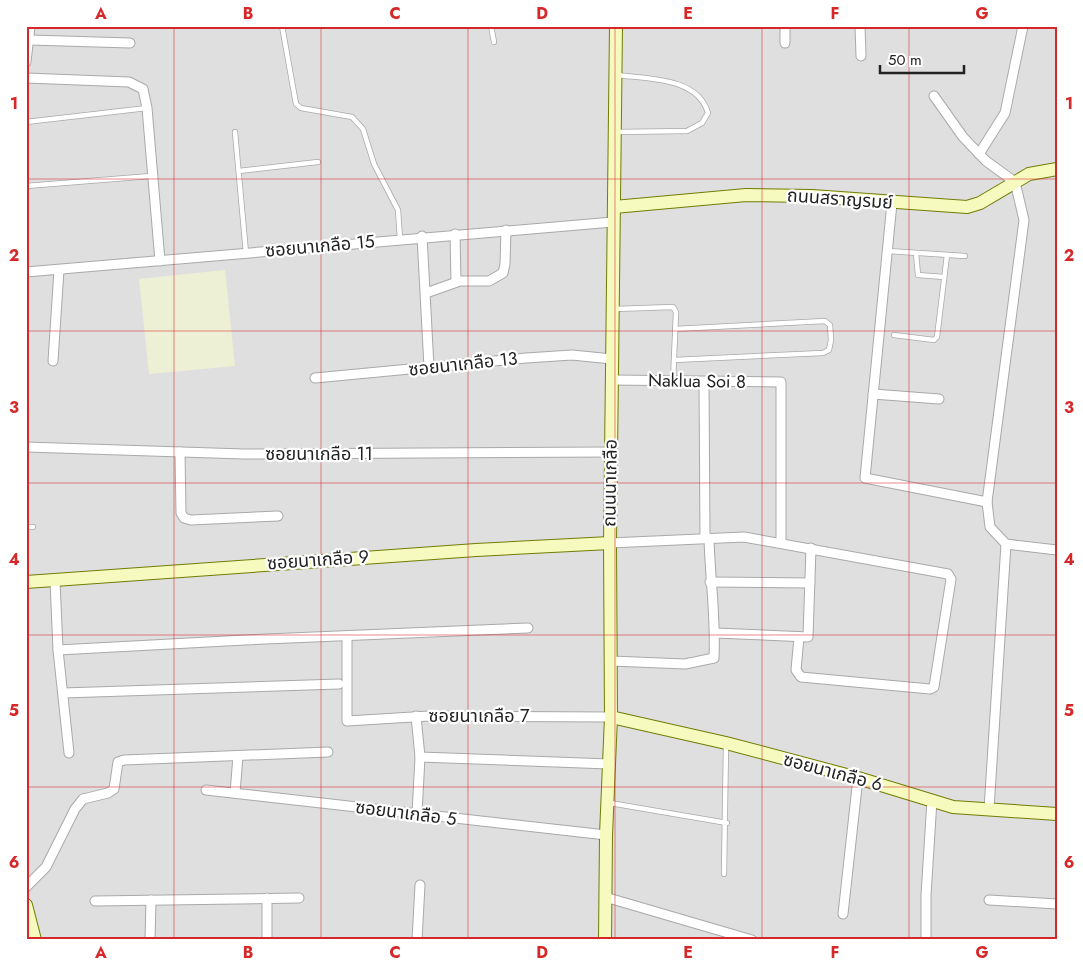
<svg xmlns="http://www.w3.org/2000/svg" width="1083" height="966" font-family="Jost,'Noto Sans Thai',sans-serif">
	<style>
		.residential { fill: #e0dfdf }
		.farmland { fill: #eef0d5 }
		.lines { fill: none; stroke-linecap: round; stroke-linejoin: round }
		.lane-casing { stroke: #a9a9a9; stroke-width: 6 }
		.street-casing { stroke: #a9a9a9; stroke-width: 11 }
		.secondary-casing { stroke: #707d05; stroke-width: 14 }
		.lane { stroke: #fff; stroke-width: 4.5 }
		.street { stroke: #fff; stroke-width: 9 }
		.secondary { stroke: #f7fabf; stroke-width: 12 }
		.grid { fill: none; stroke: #d62828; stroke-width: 1; stroke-opacity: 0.55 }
		.labels { text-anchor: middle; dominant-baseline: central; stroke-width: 4.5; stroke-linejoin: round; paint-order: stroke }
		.street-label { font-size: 18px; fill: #222; stroke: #fff }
		.neatline { fill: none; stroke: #d62828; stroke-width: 2 }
		.grid-label { font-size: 16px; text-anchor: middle; font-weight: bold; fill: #d62828 }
	</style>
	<rect width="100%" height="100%" fill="#f2efe9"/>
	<rect class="residential" x="26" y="26" width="1031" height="914"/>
	<path class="farmland" d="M 225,270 L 235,366 L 149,374 L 139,279 Z"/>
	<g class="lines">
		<defs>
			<g id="lane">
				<path d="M 282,26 L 296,104 L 301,108 L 352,117 L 363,129 L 374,164 L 398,210 L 400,239"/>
				<path d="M 491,26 L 494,42"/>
				<path d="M 26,122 L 147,108"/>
				<path d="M 235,132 L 246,253"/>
				<path d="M 617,132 L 687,131 L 702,123 L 708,113 C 698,77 647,79 617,75"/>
				<path d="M 239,171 L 318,162"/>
				<path d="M 26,186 L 151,176"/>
				<path d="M 888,251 L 965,256"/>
				<path d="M 916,253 L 918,275 L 944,277"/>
				<path d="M 614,309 L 673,307 L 676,312 L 673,381"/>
				<path d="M 894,335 L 934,340 L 937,337 L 947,255"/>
				<path d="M 674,360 L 823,353 L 829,350 L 831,340 L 830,325 L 825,321 L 675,329"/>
				<path d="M 26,527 L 33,527"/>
				<path d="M 610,803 L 727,823"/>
				<path d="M 724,874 L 726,744"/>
			</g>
			<g id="street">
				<path d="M 785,26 L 785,43"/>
				<path d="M 860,26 L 861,56"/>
				<path d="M 30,40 L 130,43"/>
				<path d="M 26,62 L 30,26"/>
				<path d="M 26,78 L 129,82 L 143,89 L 147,108 L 160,261"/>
				<path d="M 934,96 L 963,137 L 986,161 L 1015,182 L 1024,220 L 987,502 L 990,527 L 1006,544 L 1057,550"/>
				<path d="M 979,154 L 1005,113 L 1023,26"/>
				<path d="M 892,203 L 865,478 L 987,502"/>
				<path d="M 455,234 L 456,282"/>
				<path d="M 422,236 L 429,367"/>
				<path d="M 26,272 L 613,222"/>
				<path d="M 426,293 L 460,281 L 489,281 L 503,273 L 505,264 L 506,230"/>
				<path d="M 53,361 L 59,270"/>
				<path d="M 315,378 L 526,358 L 572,355 L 612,359"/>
				<path d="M 612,380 L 781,382 L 781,543"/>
				<path d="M 704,382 L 705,538"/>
				<path d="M 873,394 L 939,399"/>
				<path d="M 26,447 L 244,454 L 611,452"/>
				<path d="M 180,452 L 181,513 L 184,518 L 191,520 L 278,516"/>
				<path d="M 610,543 L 744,537 L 948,574 L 951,579 L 934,687 L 930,689 L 801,677 L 796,670 L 799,637"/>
				<path d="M 55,581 L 58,650 L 69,753"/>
				<path d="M 710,582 L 810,583"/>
				<path d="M 715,633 L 808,637 L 811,548"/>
				<path d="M 347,636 L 347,721 L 429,716 L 611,717"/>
				<path d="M 58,650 L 245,640 L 528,628"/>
				<path d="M 611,661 L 685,664 L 714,658 C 716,618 710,578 709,538"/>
				<path d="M 63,693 L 339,684"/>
				<path d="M 416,716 L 420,757 L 417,814"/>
				<path d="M 420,757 L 609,764"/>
				<path d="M 206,790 L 606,835"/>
				<path d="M 235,793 L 238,756"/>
				<path d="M 989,809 L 1006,544"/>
				<path d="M 26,887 L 46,867 L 75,809 L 83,799 L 108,793 L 114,789 L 118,762 L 124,760 L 328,752"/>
				<path d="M 605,897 L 752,940"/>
				<path d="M 267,898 L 267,940"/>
				<path d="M 989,900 L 1057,904"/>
				<path d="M 95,901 L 299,898"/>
				<path d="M 843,914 L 858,778"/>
				<path d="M 150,940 L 151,900"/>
				<path d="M 417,940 L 420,885"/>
				<path d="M 926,940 L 926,895 L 932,800"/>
			</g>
			<g id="secondary">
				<path d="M 614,207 L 746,195 L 812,196 L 967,207 L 980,203 L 1029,174 L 1057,169"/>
				<path d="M 26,582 L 476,550 L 610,543"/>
				<path d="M 611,717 L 726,743 L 858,778 L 953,807 L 1057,814"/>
				<path d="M 26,905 L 35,940"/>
				<path d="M 605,940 L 606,835 L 611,717 L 610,543 L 616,26"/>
			</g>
		</defs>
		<use href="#lane" class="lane-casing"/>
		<use href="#street" class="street-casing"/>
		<use href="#secondary" class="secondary-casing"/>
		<use href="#lane" class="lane"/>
		<use href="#street" class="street"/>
		<use href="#secondary" class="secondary"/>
	</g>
	<path class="grid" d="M 174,26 L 174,940M 321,26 L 321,940M 468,26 L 468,940M 615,26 L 615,940M 762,26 L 762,940M 909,26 L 909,940M 26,179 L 1057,179M 26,331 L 1057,331M 26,483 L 1057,483M 26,635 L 1057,635M 26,787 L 1057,787"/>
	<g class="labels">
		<g class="street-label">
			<text transform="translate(840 199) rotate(4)">ถนนสราญรมย์</text>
			<text transform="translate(320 246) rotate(-5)">ซอยนาเกลือ 15</text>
			<text transform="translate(463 364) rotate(-6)">ซอยนาเกลือ 13</text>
			<text transform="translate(697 381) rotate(1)">Naklua Soi 8</text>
			<text x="319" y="454">ซอยนาเกลือ 11</text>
			<text transform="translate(610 483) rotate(-89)">ถนนนาเกลือ</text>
			<text transform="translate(318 560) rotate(-4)">ซอยนาเกลือ 9</text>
			<text x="479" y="716">ซอยนาเกลือ 7</text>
			<text transform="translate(833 772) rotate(15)">ซอยนาเกลือ 6</text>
			<text transform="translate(406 813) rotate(7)">ซอยนาเกลือ 5</text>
		</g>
	</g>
	<rect width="1083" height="966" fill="none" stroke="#ffffff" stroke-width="55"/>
	<path d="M880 65v8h84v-8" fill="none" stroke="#222222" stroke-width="2.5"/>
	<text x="888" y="65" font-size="15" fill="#222222" stroke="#ffffff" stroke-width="4" paint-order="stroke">50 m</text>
	<rect x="28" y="28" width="1028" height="910" class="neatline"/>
	<g class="grid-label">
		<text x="101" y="19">A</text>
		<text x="248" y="19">B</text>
		<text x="395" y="19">C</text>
		<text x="542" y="19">D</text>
		<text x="688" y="19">E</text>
		<text x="835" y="19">F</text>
		<text x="982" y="19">G</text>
		<text x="14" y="109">1</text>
		<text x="1069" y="109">1</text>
		<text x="14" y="261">2</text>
		<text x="1069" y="261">2</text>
		<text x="14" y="413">3</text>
		<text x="1069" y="413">3</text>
		<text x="14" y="565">4</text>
		<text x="1069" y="565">4</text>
		<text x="14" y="716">5</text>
		<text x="1069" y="716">5</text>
		<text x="14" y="868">6</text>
		<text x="1069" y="868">6</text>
		<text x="101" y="958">A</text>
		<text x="248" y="958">B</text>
		<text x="395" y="958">C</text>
		<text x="542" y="958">D</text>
		<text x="688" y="958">E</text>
		<text x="835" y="958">F</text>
		<text x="982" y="958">G</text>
	</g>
</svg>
